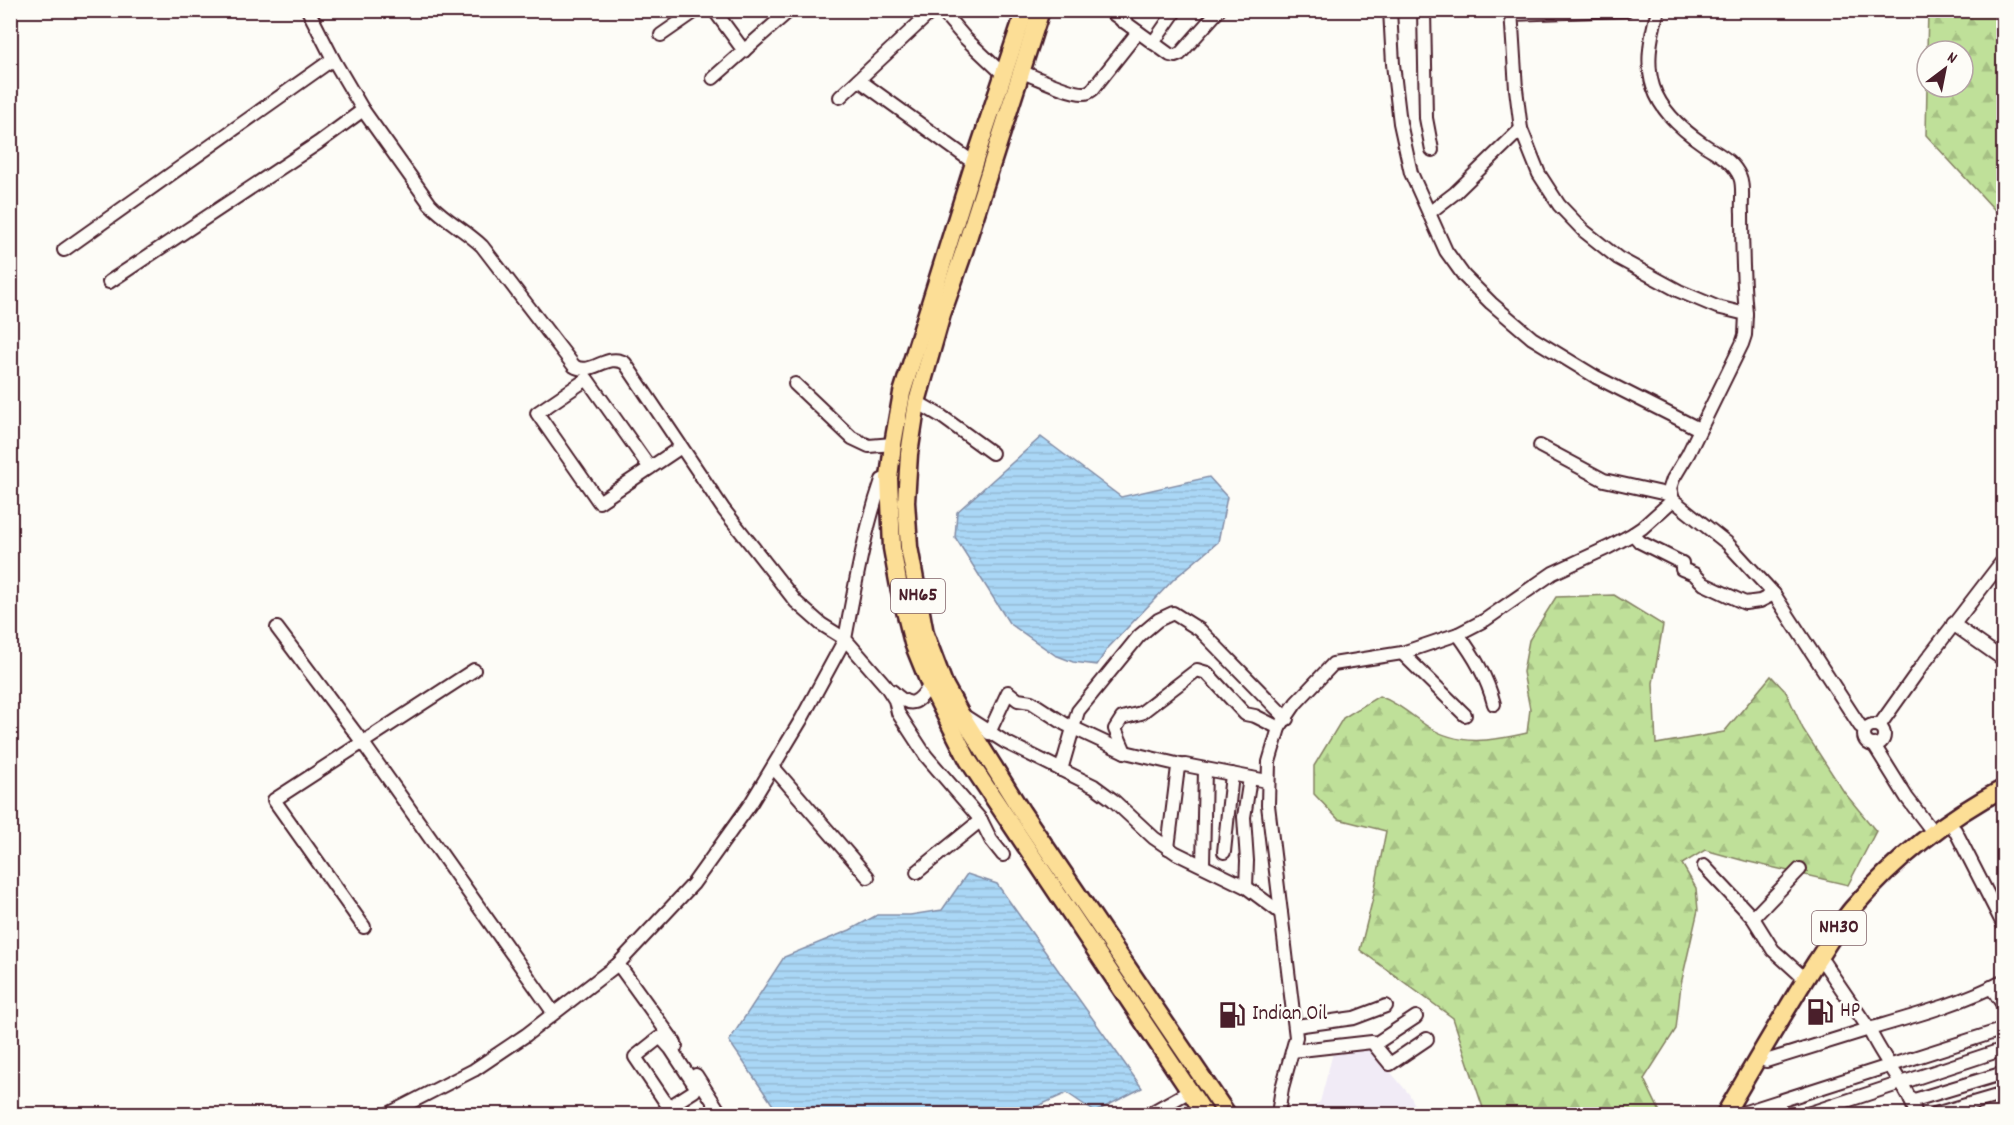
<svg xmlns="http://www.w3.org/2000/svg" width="2014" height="1125" font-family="Dekko,sans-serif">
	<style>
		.built { fill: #f1ebf6 }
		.forest { fill: url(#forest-firs); stroke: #848062; stroke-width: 1.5 }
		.water { fill: url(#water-rules); stroke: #848da5; stroke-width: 1.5 }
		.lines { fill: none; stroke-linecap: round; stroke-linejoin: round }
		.minor-casing { stroke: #4a1f2b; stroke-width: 16 }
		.highway-casing { stroke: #4a1f2b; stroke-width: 21 }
		.minor { stroke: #fdfcf7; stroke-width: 12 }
		.highway { stroke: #fcde96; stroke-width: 16 }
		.labels { text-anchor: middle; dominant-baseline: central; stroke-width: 4.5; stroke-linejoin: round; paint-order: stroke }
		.shield { fill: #fdfcf7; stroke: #806168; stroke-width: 1.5 }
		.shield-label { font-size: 20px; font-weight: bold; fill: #4a1f2b }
		.poi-label { font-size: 21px; fill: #4a1f2b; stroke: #fdfcf7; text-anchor: start }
	</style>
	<defs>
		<pattern id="forest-firs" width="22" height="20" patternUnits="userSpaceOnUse" patternTransform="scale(1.5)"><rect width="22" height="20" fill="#bfe099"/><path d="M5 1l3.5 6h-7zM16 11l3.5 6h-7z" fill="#a6c084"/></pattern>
		<pattern id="water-rules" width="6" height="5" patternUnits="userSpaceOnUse" patternTransform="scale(1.5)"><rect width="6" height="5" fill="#aad7f6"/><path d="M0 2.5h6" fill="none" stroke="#94b8d3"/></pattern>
	</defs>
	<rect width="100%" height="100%" fill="#fdfcf7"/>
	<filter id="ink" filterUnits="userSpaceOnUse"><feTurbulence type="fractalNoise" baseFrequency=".0167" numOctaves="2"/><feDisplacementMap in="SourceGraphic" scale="12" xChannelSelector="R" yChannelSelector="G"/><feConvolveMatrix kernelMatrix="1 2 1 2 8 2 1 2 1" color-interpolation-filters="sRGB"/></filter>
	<g filter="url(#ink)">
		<path class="built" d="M 1367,1044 L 1409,1094 L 1420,1114 L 1302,1114 L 1320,1102 L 1334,1049 Z"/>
		<g class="forest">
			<path d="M 1928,11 L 2003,11 L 2003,219 L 1926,135 L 1927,86 L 1963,87 L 1963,51 L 1927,51 Z"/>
			<path d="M 1614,595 L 1663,625 L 1653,683 L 1656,744 L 1724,732 L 1771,676 L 1786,692 L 1803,729 L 1844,792 L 1876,831 L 1848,885 L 1745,861 L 1705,850 L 1682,864 L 1696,888 L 1698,910 L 1681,984 L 1676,1029 L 1644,1079 L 1661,1114 L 1485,1114 L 1453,1018 L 1360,950 L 1373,898 L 1386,831 L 1338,819 L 1314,794 L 1314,766 L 1343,718 L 1379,696 C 1398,703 1411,715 1427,726 C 1459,747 1492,741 1527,733 L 1530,709 L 1523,672 L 1529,640 L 1556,597 Z"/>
		</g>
		<g class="water">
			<path d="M 1041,437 L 1121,497 L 1209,477 L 1227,497 L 1218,542 L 1174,579 L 1108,648 L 1097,665 L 1073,662 L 1055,655 L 1009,623 L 955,537 L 957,512 Z"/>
			<path d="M 967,874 L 997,884 L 1142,1088 L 1095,1112 L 1067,1093 L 1020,1114 L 779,1114 L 729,1041 L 784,957 L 850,930 L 877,915 L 910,915 L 942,910 Z"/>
		</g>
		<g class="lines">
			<defs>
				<g id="minor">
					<path d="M 308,10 L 333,59 L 363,110 L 430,204 C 445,220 465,230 482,246 L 574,366 C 591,377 607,352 625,363 L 724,510 L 796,602 L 821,624 L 845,639 L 801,720 L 751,803 L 693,884 L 618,964 L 526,1035 L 474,1070 L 388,1114"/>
					<path d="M 714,10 L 744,51"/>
					<path d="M 941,10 L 965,38 L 1003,74"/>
					<path d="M 1108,10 L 1170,55 L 1175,56 L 1180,54 L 1219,10"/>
					<path d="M 1390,10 L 1393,64 L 1400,123 L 1411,173 L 1446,251 L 1464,276 L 1491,303 L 1532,338 L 1596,377 L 1699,429"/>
					<path d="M 1424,10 L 1426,118 L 1432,150"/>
					<path d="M 1511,10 L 1516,89 L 1521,129 L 1539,174 L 1559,205 L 1584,231 L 1618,258 L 1679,291 L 1717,307 L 1746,314 L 1745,335 L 1742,344 L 1688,454 L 1673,479 L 1670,488 L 1673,500 L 1727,543 L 1774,594 L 1860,726 L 1865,729"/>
					<path d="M 1658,10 C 1640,74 1648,106 1703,144 C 1717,154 1732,159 1740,177 C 1744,186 1741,202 1742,213 C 1742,247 1743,280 1746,314"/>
					<path d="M 1511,14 L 1626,10"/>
					<path d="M 1122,21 L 1129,10"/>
					<path d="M 661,35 L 697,10"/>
					<path d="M 1153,43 L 1176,10"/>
					<path d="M 1022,72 C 1036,77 1071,94 1084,93 C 1089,93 1089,92 1093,89 L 1138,32"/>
					<path d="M 713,78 L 790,10"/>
					<path d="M 859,80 L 974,163"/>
					<path d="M 840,97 L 933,10"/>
					<path d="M 1429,213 L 1455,193 L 1521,129"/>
					<path d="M 64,250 L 333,59"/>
					<path d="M 109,282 L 318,143 L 363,110"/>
					<path d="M 795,384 L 852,438 L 869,446 L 893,444"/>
					<path d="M 917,402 L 941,416 L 992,453"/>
					<path d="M 1540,446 L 1604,480 L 1671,495"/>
					<path d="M 650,468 L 587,379 L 537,413 L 599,502 L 681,447"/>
					<path d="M 889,478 L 882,480 C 864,532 855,586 845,639 L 886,686 L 895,700 L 898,713 L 926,756 L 981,820 L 991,840 L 1003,855"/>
					<path d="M 1633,534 L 1640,542 L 1682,563 L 1682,569 L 1694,574 L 1704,584 L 1745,603 L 1760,601 L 1774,594"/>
					<path d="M 1953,624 L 2004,660"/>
					<path d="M 277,628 L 363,743 L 553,1012"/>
					<path d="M 1458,634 C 1474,656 1487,677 1494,704"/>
					<path d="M 1402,653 L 1465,715"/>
					<path d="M 892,691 C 910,709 917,705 930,685"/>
					<path d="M 966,717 L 1005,742 L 1094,786 L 1113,800 L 1154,838 L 1176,853 L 1246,887 L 1281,913"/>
					<circle cx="1874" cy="735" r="10"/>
					<path d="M 1879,726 L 1921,667 L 2004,559"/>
					<path d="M 989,733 L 1008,692 L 1018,700 L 1031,702 L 1065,724 L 1125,752 L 1181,765"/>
					<path d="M 1874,745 L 1907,798 L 1933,832"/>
					<path d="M 1125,752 L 1115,729 L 1122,718 L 1141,713 L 1197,670 L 1207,673 L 1245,714 L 1255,716 L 1279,728"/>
					<path d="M 773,767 L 868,877"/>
					<path d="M 1061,770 L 1078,711 L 1139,636 L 1158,620 L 1173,613 L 1200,630 L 1287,719"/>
					<path d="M 1955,830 L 2004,926"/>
					<path d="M 1168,848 L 1178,767 L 1185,765 L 1267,781"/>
					<path d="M 1224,852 L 1232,774"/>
					<path d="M 1203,865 L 1205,769"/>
					<path d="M 1704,866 L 1753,918 L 1773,950 L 1805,979"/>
					<path d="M 917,872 L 981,820"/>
					<path d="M 1246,887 L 1247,861 L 1244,817 L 1250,778"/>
					<path d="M 1753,918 L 1800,869"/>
					<path d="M 364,927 L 274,800 L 474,670"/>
					<path d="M 1824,963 L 1869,1029 C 1914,1016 1963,1003 2004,981"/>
					<path d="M 618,964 L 675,1043"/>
					<path d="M 1991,987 L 2004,1006"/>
					<path d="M 1296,1026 L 1354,1018 L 1386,1006"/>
					<path d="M 1375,1044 L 1416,1017"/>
					<path d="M 671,1049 L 696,1087 L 694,1091 L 672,1105 L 666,1103 L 635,1057 L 659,1038 L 662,1039 L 671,1049 L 676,1046"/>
					<path d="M 1292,1051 L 1372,1042 L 1390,1064 L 1427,1039"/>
					<path d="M 1766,1061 L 1869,1029 C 1882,1059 1906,1083 1916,1114"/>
					<path d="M 696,1075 L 721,1114"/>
					<path d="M 1911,1101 L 2004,1073"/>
					<path d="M 1149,1114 L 1190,1091"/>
					<path d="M 1278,1114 L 1282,1088 L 1296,1037 L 1268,805 L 1269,762 L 1279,728 L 1296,703 L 1333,664 L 1402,653 L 1458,634 L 1485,620 L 1553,573 L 1609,547 L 1633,534 L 1642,528 L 1673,500"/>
					<path d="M 1739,1114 L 2004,1029"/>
					<path d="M 1807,1114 L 2004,1049"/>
					<path d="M 1935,1114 L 2004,1094"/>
				</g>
				<g id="highway">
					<path d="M 1025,10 L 974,163 L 902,393 L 893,444 L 889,478 L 892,548 L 899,587 L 913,643 L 930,685 L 968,760 L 1205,1114"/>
					<path d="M 1041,10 L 962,257 L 942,314 L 917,402 L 909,454 L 906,502 L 909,547 L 925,634 L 944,684 L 960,713 L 1022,812 L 1227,1114"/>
					<path d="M 1725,1114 C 1755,1063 1784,1012 1816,962 C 1828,944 1838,926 1852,909 C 1895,859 1945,819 2004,788"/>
				</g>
			</defs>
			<use href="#minor" class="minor-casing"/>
			<use href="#highway" class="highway-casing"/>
			<use href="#minor" class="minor"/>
			<use href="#highway" class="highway"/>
		</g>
	</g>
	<defs>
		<symbol id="fuel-bare" viewBox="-9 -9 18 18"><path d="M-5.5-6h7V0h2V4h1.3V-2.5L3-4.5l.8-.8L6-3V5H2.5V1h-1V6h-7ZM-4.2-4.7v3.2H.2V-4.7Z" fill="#4a1f2b" stroke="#fdfcf7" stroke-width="2.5" paint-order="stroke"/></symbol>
	</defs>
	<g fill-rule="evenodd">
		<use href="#fuel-bare" x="1801" y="993" width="38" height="38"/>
		<use href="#fuel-bare" x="1213" y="996" width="38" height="38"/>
	</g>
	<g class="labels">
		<g class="shield">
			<rect x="891" y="579" width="54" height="34" rx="4.5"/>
			<rect x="1812" y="911" width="54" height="34" rx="4.5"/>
		</g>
		<g class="shield-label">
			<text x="918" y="596">NH65</text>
			<text x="1839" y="928">NH30</text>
		</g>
		<g class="poi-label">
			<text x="1840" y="1012">HP</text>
			<text x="1252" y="1015">Indian Oil</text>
		</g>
	</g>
	<rect width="2014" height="1125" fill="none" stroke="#fdfcf7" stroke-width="36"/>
	<rect x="18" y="18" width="1978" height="1089" fill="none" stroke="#4a1f2b" stroke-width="2" filter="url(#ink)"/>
	<g transform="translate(1945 69) rotate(32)"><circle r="28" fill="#fdfcf7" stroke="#b5a4a5" stroke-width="1.5"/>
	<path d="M0-4.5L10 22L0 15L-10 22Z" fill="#4a1f2b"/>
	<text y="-9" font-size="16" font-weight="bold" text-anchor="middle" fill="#4a1f2b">N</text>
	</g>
</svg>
